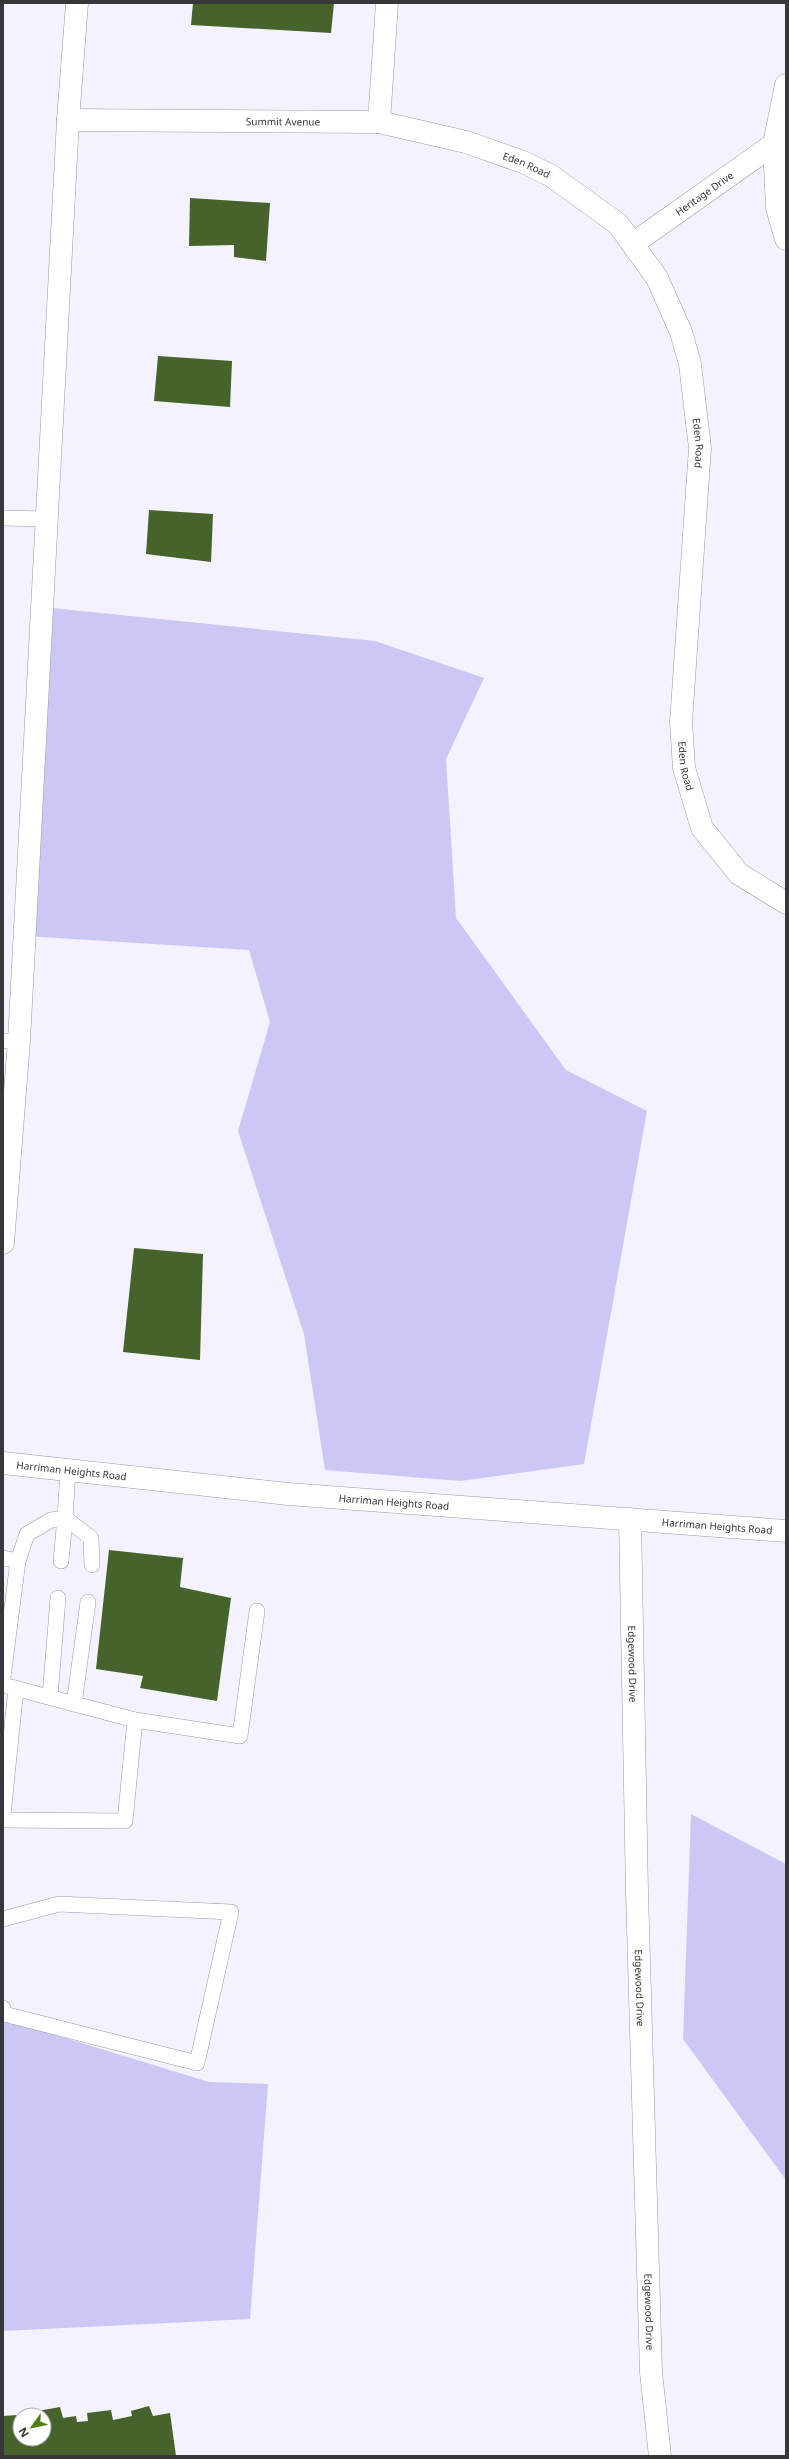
<svg xmlns="http://www.w3.org/2000/svg" width="789" height="2459" font-family="'Noto Sans',sans-serif">
	<style>
		.green { fill: #cbc8f6 }
		.building { fill: #45632a }
		.lines { fill: none; stroke-linecap: round; stroke-linejoin: round }
		.lane-casing { stroke: #9a99a7; stroke-width: 16 }
		.street-casing { stroke: #9a99a7; stroke-width: 23 }
		.secondary-casing { stroke: #9a99a7; stroke-width: 23 }
		.primary-casing { stroke: #9a99a7; stroke-width: 23 }
		.lane { stroke: #fff; stroke-width: 15 }
		.street { stroke: #fff; stroke-width: 22 }
		.secondary { stroke: #fff; stroke-width: 22 }
		.primary { stroke: #fff; stroke-width: 22 }
		.labels { text-anchor: middle; dominant-baseline: central; stroke-width: 4; stroke-linejoin: round; paint-order: stroke }
		.street-label { font-size: 10px; fill: #36363b; stroke: #fff }
	</style>
	<rect width="100%" height="100%" fill="#f3f2fe"/>
	<g class="green">
		<path d="M 42,607 L 375,641 L 484,678 L 446,759 L 456,918 L 566,1070 L 647,1111 L 584,1464 L 460,1481 L 325,1470 L 304,1334 L 238,1131 L 270,1022 L 249,950 L 25,936 Z"/>
		<path d="M 691,1814 L 786,1864 L 786,2180 L 683,2039 Z"/>
		<path d="M 3,2019 L 209,2082 L 268,2084 L 250,2319 L 3,2331 Z"/>
	</g>
	<g class="building">
		<path d="M 193,3 L 334,3 L 331,33 L 191,25 Z"/>
		<path d="M 190,198 L 270,203 L 266,261 L 234,257 L 234,245 L 189,246 Z"/>
		<path d="M 158,356 L 232,361 L 230,407 L 154,401 Z"/>
		<path d="M 149,510 L 213,514 L 211,562 L 146,554 Z"/>
		<path d="M 134,1248 L 203,1254 L 200,1360 L 123,1352 Z"/>
		<path d="M 109,1550 L 183,1558 L 180,1587 L 231,1598 L 217,1701 L 140,1688 L 143,1676 L 96,1669 Z"/>
		<path d="M 149,2406 L 153,2416 L 170,2413 L 176,2456 L 3,2456 L 3,2416 L 17,2415 L 18,2422 L 20,2422 L 20,2439 L 44,2439 L 44,2415 L 38,2415 L 38,2411 L 60,2407 L 63,2418 L 76,2416 L 77,2422 L 88,2421 L 87,2413 L 111,2410 L 113,2420 L 132,2416 L 131,2411 Z"/>
	</g>
	<g class="lines">
		<defs>
			<g id="lane">
				<path d="M 3,518 L 47,519"/>
				<path d="M 3,1041 L 19,1041"/>
				<path d="M 65,1518 L 91,1538 L 92,1565"/>
				<path d="M 3,1558 L 18,1561 L 3,1677"/>
				<path d="M 18,1561 L 27,1534 L 51,1520 L 65,1518 L 68,1471"/>
				<path d="M 61,1561 L 65,1518"/>
				<path d="M 3,1685 L 135,1720 L 125,1821 L 3,1820"/>
				<path d="M 50,1697 L 58,1598"/>
				<path d="M 74,1704 L 88,1602"/>
				<path d="M 135,1720 L 240,1736 L 257,1611"/>
				<path d="M 3,1815 L 16,1688"/>
				<path d="M 3,1919 L 59,1904 L 231,1912 L 197,2063 L 4,2014 L 3,2008"/>
			</g>
			<g id="street">
				<path id="s1" d="M 68,120 L 379,122 L 466,142 L 523,162 L 550,175 L 618,224 L 657,278 L 681,332 L 690,364 L 700,448 L 681,722 L 684,768 L 702,828 L 739,874 L 786,903"/>
				<path d="M 379,122 L 387,3"/>
				<path d="M 774,144 L 777,208 L 786,239"/>
				<path id="s2" d="M 634,243 L 774,144 L 786,85"/>
				<path id="s3" d="M 630,1519 L 637,1892 L 651,2372 L 660,2456"/>
			</g>
			<g id="secondary">
				<path id="s4" d="M 3,1463 L 288,1494 L 786,1531"/>
			</g>
			<path id="primary" d="M 3,1243 L 19,1041 L 68,120 L 77,3"/>
		</defs>
		<use href="#lane" class="lane-casing"/>
		<use href="#street" class="street-casing"/>
		<use href="#secondary" class="secondary-casing"/>
		<use href="#primary" class="primary-casing"/>
		<use href="#lane" class="lane"/>
		<use href="#street" class="street"/>
		<use href="#secondary" class="secondary"/>
		<use href="#primary" class="primary"/>
	</g>
	<g class="labels">
		<g class="street-label">
			<text stroke="none"><textPath href="#s1" startOffset="215">Summit Avenue</textPath></text>
			<text stroke="none"><textPath href="#s1" startOffset="465">Eden Road</textPath></text>
			<text stroke="none"><textPath href="#s2" startOffset="86">Heritage Drive</textPath></text>
			<text stroke="none"><textPath href="#s1" startOffset="813">Eden Road</textPath></text>
			<text stroke="none"><textPath href="#s1" startOffset="1137">Eden Road</textPath></text>
			<text stroke="none"><textPath href="#s4" startOffset="69">Harriman Heights Road</textPath></text>
			<text stroke="none"><textPath href="#s4" startOffset="393">Harriman Heights Road</textPath></text>
			<text stroke="none"><textPath href="#s4" startOffset="717">Harriman Heights Road</textPath></text>
			<text stroke="none"><textPath href="#s3" startOffset="145">Edgewood Drive</textPath></text>
			<text stroke="none"><textPath href="#s3" startOffset="469">Edgewood Drive</textPath></text>
			<text stroke="none"><textPath href="#s3" startOffset="793">Edgewood Drive</textPath></text>
		</g>
	</g>
	<rect width="789" height="2459" fill="none" stroke="#36363b" stroke-width="8"/>
	<g transform="translate(32 2427) rotate(237)"><circle r="19" fill="#ffffff" stroke="#afafb1"/>
	<path d="M0-3L7 15L0 10L-7 15Z" fill="#4e7f0f"/>
	<text y="-6" font-size="11" font-weight="bold" text-anchor="middle" fill="#36363b">N</text>
	</g>
</svg>
